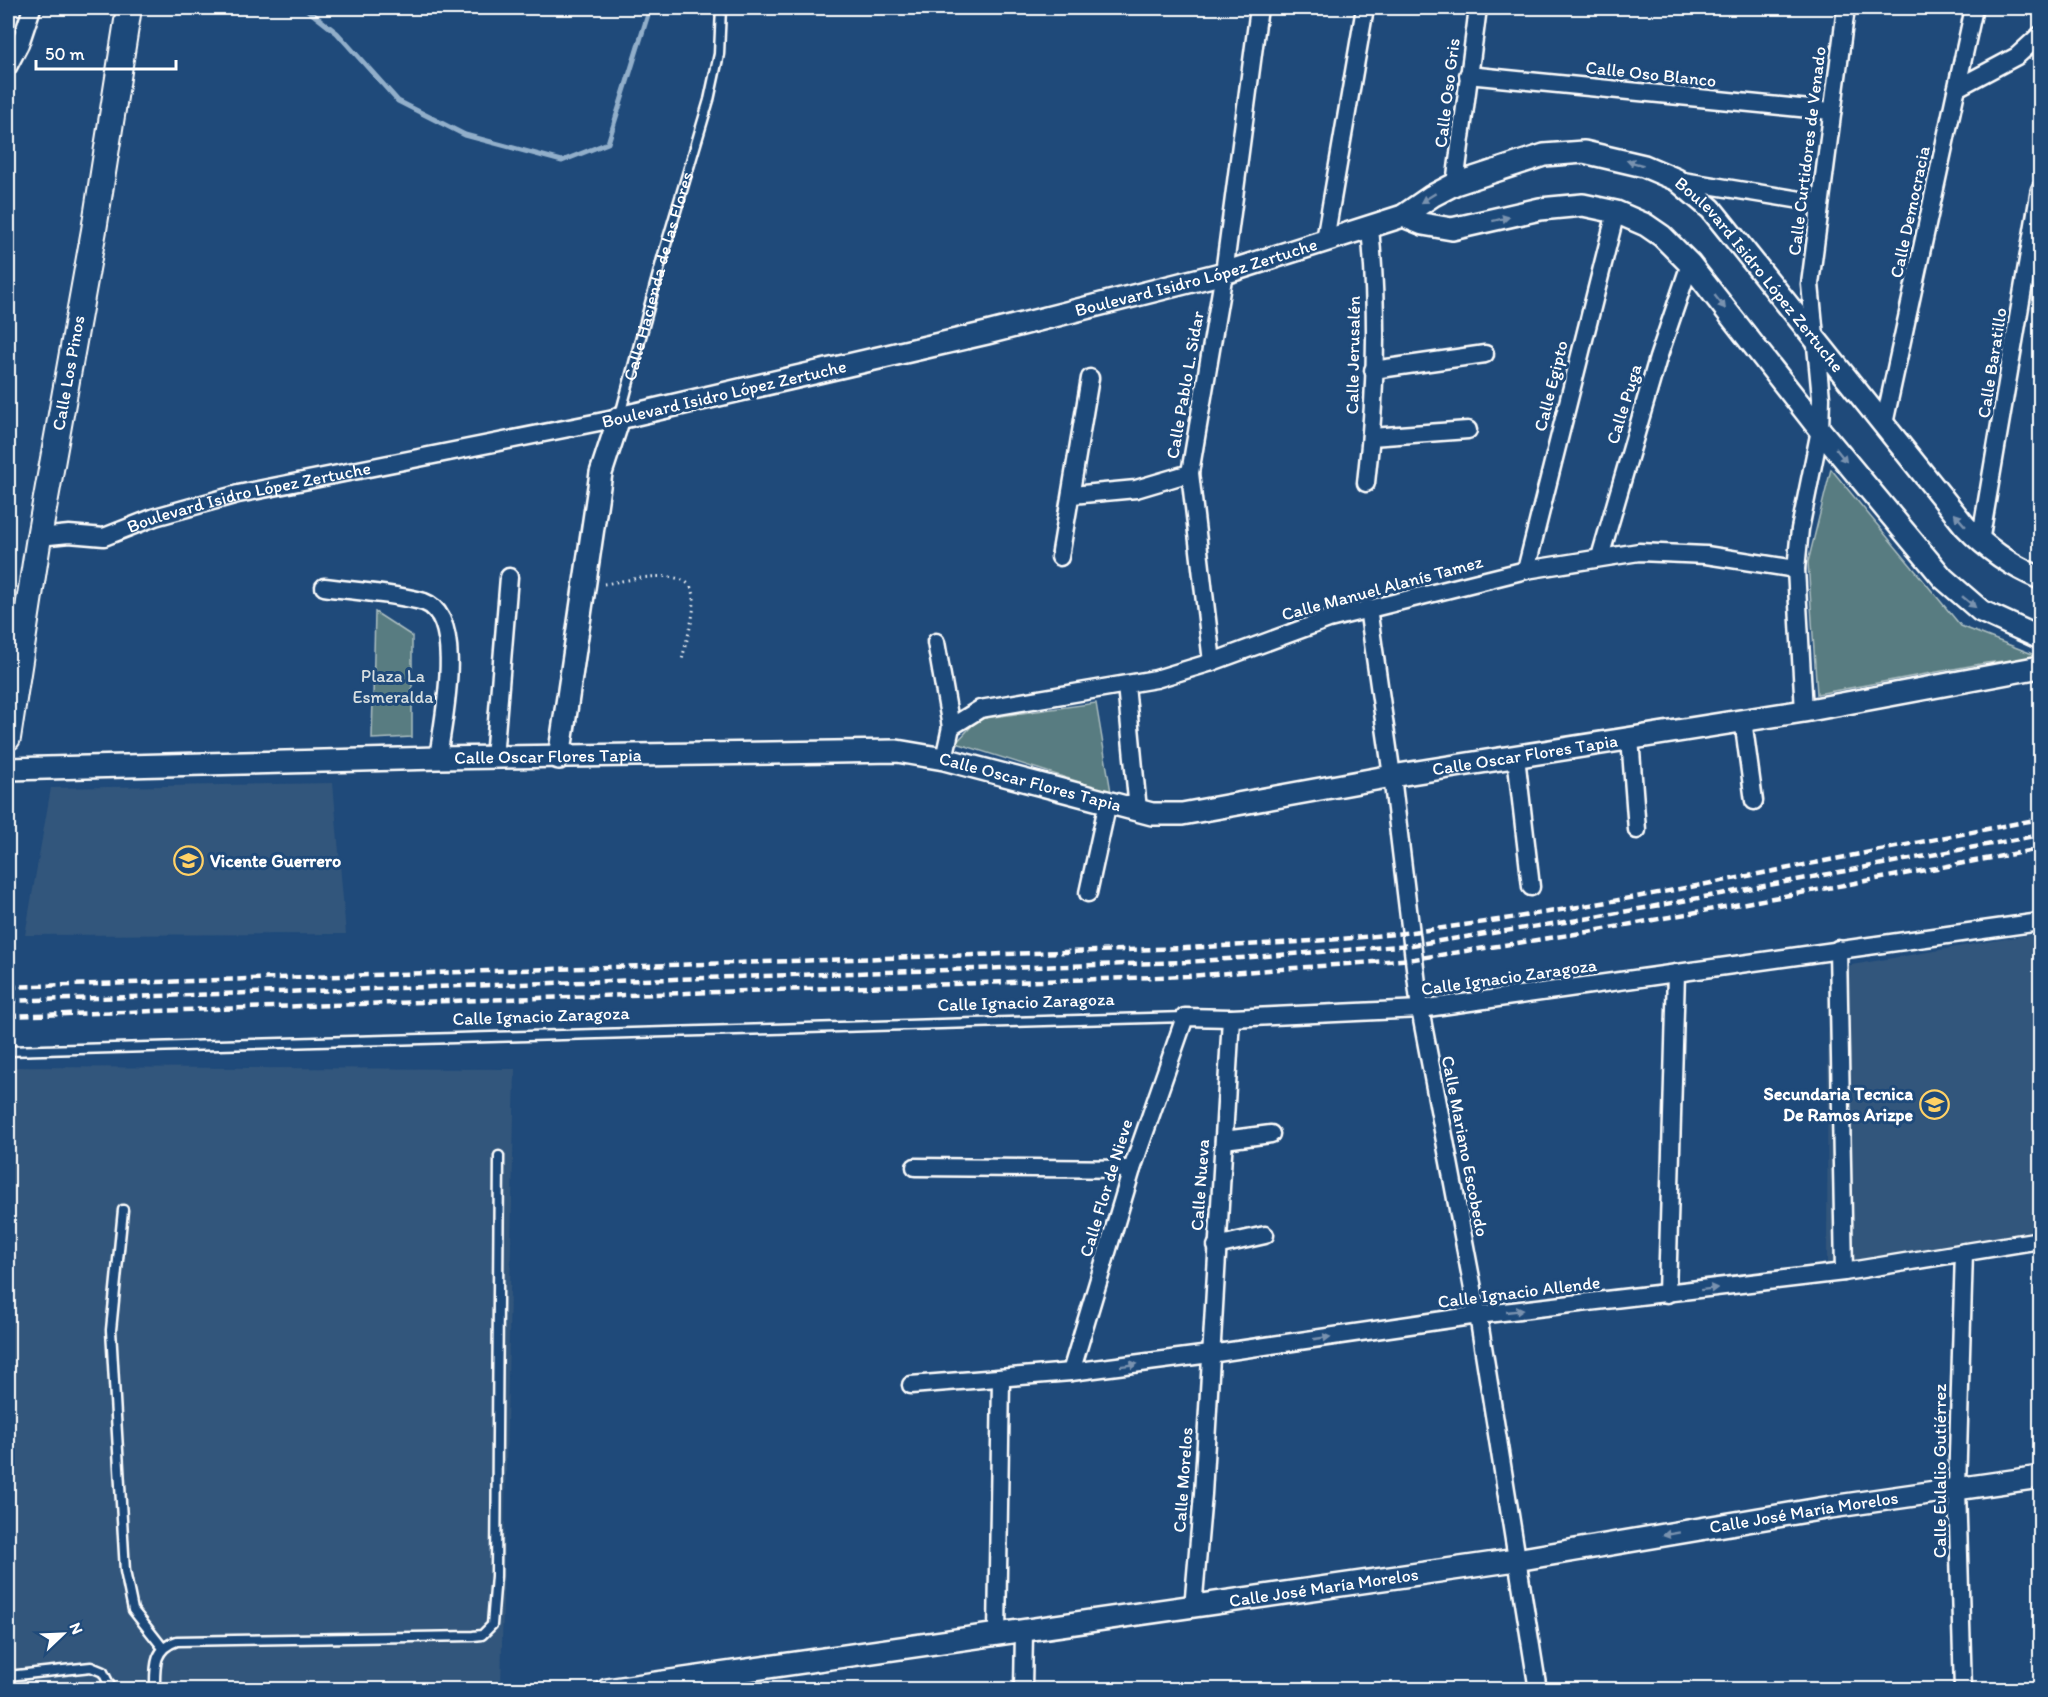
<svg xmlns="http://www.w3.org/2000/svg" width="2048" height="1697" font-family="Itim,sans-serif">
	<style>
		.built { fill: #32567c }
		.green { fill: #597c81; stroke: #acbec0; stroke-width: 1.5 }
		.lines { fill: none; stroke-linecap: round; stroke-linejoin: round }
		.stream { stroke: #92afca; stroke-width: 5 }
		.service-casing { stroke: #fff; stroke-width: 13 }
		.minor-casing { stroke: #fff; stroke-width: 21 }
		.tertiary-casing { stroke: #fff; stroke-width: 26 }
		.secondary-casing { stroke: #fff; stroke-width: 28 }
		.path { stroke: #fff; stroke-width: 3; stroke-dasharray: 1.5 4.5; stroke-linecap: butt }
		.service { stroke: #1f4a7a; stroke-width: 8 }
		.minor { stroke: #1f4a7a; stroke-width: 16 }
		.tertiary { stroke: #1f4a7a; stroke-width: 21 }
		.secondary { stroke: #1f4a7a; stroke-width: 24 }
		.rail { stroke: #fff; stroke-width: 4.5; stroke-dasharray: 9 4.5; stroke-linecap: butt }
		.oneway { fill: #7992af }
		.labels { text-anchor: middle; dominant-baseline: central; stroke-width: 6; stroke-linejoin: round; paint-order: stroke }
		.street-label { font-size: 18px; fill: #fff; stroke: #1f4a7a }
		.park-label { font-size: 18px; fill: #d6dee0; stroke: #1f4a7a }
		.poi-label { font-size: 18px; font-weight: bold; fill: #fff; stroke: #1f4a7a; text-anchor: start }
	</style>
	<rect width="100%" height="100%" fill="#1f4a7a"/>
	<filter id="ink" filterUnits="userSpaceOnUse"><feTurbulence type="fractalNoise" baseFrequency=".0167" numOctaves="2"/><feDisplacementMap in="SourceGraphic" scale="12" xChannelSelector="R" yChannelSelector="G"/><feConvolveMatrix kernelMatrix="1 2 1 2 8 2 1 2 1" color-interpolation-filters="sRGB"/></filter>
	<g filter="url(#ink)">
		<g class="built">
			<path d="M 333,783 L 346,934 L 25,935 L 51,788 Z"/>
			<path d="M 2040,933 L 2040,1238 L 1827,1272 L 1828,969 Z"/>
			<path d="M 8,1067 L 515,1069 L 501,1689 L 8,1690 Z"/>
		</g>
		<g class="green">
			<path d="M 1831,469 L 1961,626 L 2040,657 L 1986,663 L 1817,694 L 1808,562 Z"/>
			<path d="M 375,612 L 412,636 L 412,737 L 372,739 Z"/>
			<path d="M 1096,703 L 1111,792 L 956,743 L 978,719 Z"/>
		</g>
		<g class="lines">
			<path class="stream" d="M 305,8 L 337,33 L 398,101 L 465,135 L 562,161 L 608,143 L 650,8"/>
			<defs>
				<g id="service">
					<path id="s1" d="M 620,415 L 663,255 L 709,100 L 719,54 L 721,8"/>
					<path d="M 8,1051 L 1185,1017"/>
					<path d="M 123,1210 L 111,1330 L 125,1571 L 133,1610 L 163,1648"/>
					<path d="M 8,1676 L 91,1667 L 103,1672 L 112,1690"/>
					<path d="M 155,1690 C 155,1667 153,1649 177,1641 L 473,1636 L 482,1635 L 492,1625 L 496,1576 L 499,1156"/>
				</g>
				<g id="minor">
					<path d="M 8,67 L 20,44 L 32,8"/>
					<path d="M 1468,75 L 1830,111"/>
					<path d="M 1957,88 L 2017,56 L 2040,35"/>
					<path d="M 1677,180 L 1819,203"/>
					<path d="M 1455,184 L 1478,8"/>
					<path d="M 1325,240 L 1365,8"/>
					<path d="M 1373,370 L 1485,354"/>
					<path d="M 1884,424 L 1974,8"/>
					<path d="M 1371,437 L 1468,430"/>
					<path d="M 1366,483 C 1376,400 1378,312 1370,228"/>
					<path d="M 1072,495 L 1136,489 L 1190,473"/>
					<path id="s2" d="M 39,537 L 69,534 L 104,537 L 155,517 L 238,494 L 619,418"/>
					<path d="M 1980,542 L 2040,189"/>
					<path d="M 1060,557 L 1090,378"/>
					<path d="M 1600,557 L 1658,358 L 1690,264"/>
					<path d="M 1526,570 L 1616,212"/>
					<path d="M 324,587 C 353,591 398,594 424,602 C 467,617 442,725 438,758"/>
					<path d="M 1368,608 L 1392,776 L 1420,1009 L 1478,1315 L 1538,1690"/>
					<path d="M 936,642 L 951,727"/>
					<path d="M 1212,662 L 1190,473 L 1224,273 L 1259,8"/>
					<path d="M 1126,685 L 1138,810"/>
					<path d="M 1804,711 L 1796,569 L 1800,529 L 1820,430 L 1821,398 L 1810,284 L 1846,8"/>
					<path d="M 1743,720 L 1754,801"/>
					<path d="M 1630,738 L 1637,830"/>
					<path d="M 1516,757 L 1531,887"/>
					<path d="M 494,758 L 509,577"/>
					<path d="M 944,759 L 951,727 L 980,709 L 1156,679 L 1212,662 L 1329,619 L 1526,570 L 1639,552 L 1706,555 L 1796,569"/>
					<path d="M 1088,893 L 1108,802"/>
					<path d="M 1838,949 L 1844,1272"/>
					<path d="M 1224,1140 L 1271,1134"/>
					<path d="M 915,1167 L 1132,1169"/>
					<path d="M 1216,1246 L 1265,1235"/>
					<path d="M 1667,1294 L 1676,973"/>
					<path d="M 1071,1372 L 1132,1169 L 1185,1017 L 1231,1018 L 1420,1009 L 2040,922"/>
					<path d="M 911,1385 L 1071,1372 L 1210,1354 L 1478,1315 L 1844,1272 L 2040,1240"/>
					<path d="M 1193,1608 L 1203,1494 L 1231,1018"/>
					<path d="M 997,1634 L 1001,1379"/>
					<path d="M 1023,1690 L 1024,1631"/>
					<path d="M 1963,1690 L 1957,1488 L 1964,1252"/>
				</g>
				<g id="tertiary">
					<path d="M 1403,216 L 1423,224 L 1452,229 L 1540,209 L 1583,205 L 1616,212 L 1646,225 L 1662,236 L 1690,264 L 1820,430 L 1943,578 L 1981,611 L 2040,638"/>
					<path id="s3" d="M 559,758 L 601,473 L 619,418 L 987,333 L 1224,273 L 1403,216 L 1432,196 L 1455,184 L 1544,155 L 1584,152 L 1644,166 L 1677,180 L 1711,209 L 1965,526 C 1987,549 2011,566 2040,578"/>
					<path id="s4" d="M 8,769 L 438,758 L 897,751 L 944,759 L 1152,814 L 1182,814 L 1392,776 L 1804,711 L 2040,667"/>
					<path id="s5" d="M 607,1690 L 1516,1560 L 1831,1507 L 2040,1477"/>
				</g>
				<g id="secondary">
					<path id="s6" d="M 8,738 L 39,537 L 94,230 L 129,8"/>
				</g>
			</defs>
			<use href="#service" class="service-casing"/>
			<use href="#minor" class="minor-casing"/>
			<use href="#tertiary" class="tertiary-casing"/>
			<use href="#secondary" class="secondary-casing"/>
			<path class="path" d="M 604,584 C 628,581 694,562 694,599 C 694,619 686,641 682,660"/>
			<use href="#service" class="service"/>
			<use href="#minor" class="minor"/>
			<use href="#tertiary" class="tertiary"/>
			<use href="#secondary" class="secondary"/>
			<g class="rail">
				<path d="M 8,987 L 1186,948 C 1261,944 1337,941 1412,932 C 1623,905 1832,858 2040,819"/>
				<path d="M 8,1001 L 1187,962 L 1412,945 L 1585,919 L 2040,835"/>
				<path d="M 8,1016 L 1188,976 L 1414,959 L 1588,932 L 2040,849"/>
			</g>
		</g>
		<defs><path id="oneway-solid" d="M-6-.8H1V-3.2L6.5 0L1 3.2V.8H-6Z" transform="scale(1.5)"/></defs>
		<g class="oneway">
			<use href="#oneway-solid" transform="translate(1635 163) rotate(-164)"/>
			<use href="#oneway-solid" transform="translate(1428 198) rotate(148)"/>
			<use href="#oneway-solid" transform="translate(1501 219) rotate(-14)"/>
			<use href="#oneway-solid" transform="translate(1720 302) rotate(52)"/>
			<use href="#oneway-solid" transform="translate(1841 455) rotate(51)"/>
			<use href="#oneway-solid" transform="translate(1960 520) rotate(-131)"/>
			<use href="#oneway-solid" transform="translate(1969 602) rotate(40)"/>
			<use href="#oneway-solid" transform="translate(1709 1289) rotate(-7)"/>
			<use href="#oneway-solid" transform="translate(1515 1311) rotate(-6)"/>
			<use href="#oneway-solid" transform="translate(1322 1338) rotate(-8)"/>
			<use href="#oneway-solid" transform="translate(1129 1365) rotate(-7)"/>
			<use href="#oneway-solid" transform="translate(1671 1534) rotate(170)"/>
		</g>
	</g>
	<defs>
		<symbol id="school-ring" viewBox="-11 -11 22 22"><circle r="9.5" fill="#1f4a7a" stroke="#ffd166" stroke-width="1.5"/><path d="M0-5L7-2L0 1L-7-2ZM-4 1L0 2.5L4 1V4Q0 6-4 4Z" fill="#ffd166"/></symbol>
	</defs>
	<g fill-rule="evenodd">
		<use href="#school-ring" x="172" y="844" width="33" height="33"/>
		<use href="#school-ring" x="1918" y="1088" width="33" height="33"/>
	</g>
	<g class="labels">
		<g class="street-label">
			<text transform="translate(1651 74) rotate(6)">Calle Oso Blanco</text>
			<text transform="translate(1447 93) rotate(-83)">Calle Oso Gris</text>
			<text transform="translate(1807 151) rotate(-83)">Calle Curtidores de Venado</text>
			<text transform="translate(1910 212) rotate(-78)">Calle Democracia</text>
			<text stroke="none"><textPath href="#s3" startOffset="1574">Boulevard Isidro López Zertuche</textPath></text>
			<text stroke="none"><textPath href="#s1" startOffset="144">Calle Hacienda de las Flores</textPath></text>
			<text stroke="none"><textPath href="#s3" startOffset="940">Boulevard Isidro López Zertuche</textPath></text>
			<text transform="translate(1353 355) rotate(-89)">Calle Jerusalén</text>
			<text transform="translate(1992 363) rotate(-81)">Calle Baratillo</text>
			<text stroke="none"><textPath href="#s6" startOffset="370">Calle Los Pinos</textPath></text>
			<text transform="translate(1185 385) rotate(-80)">Calle Pablo L. Sidar</text>
			<text transform="translate(1551 386) rotate(-76)">Calle Egipto</text>
			<text transform="translate(724 394) rotate(-13)">Boulevard Isidro López Zertuche</text>
			<text transform="translate(1624 404) rotate(-73)">Calle Puga</text>
			<text stroke="none"><textPath href="#s2" startOffset="216">Boulevard Isidro López Zertuche</textPath></text>
			<text transform="translate(1382 588) rotate(-15)">Calle Manuel Alanís Tamez</text>
			<text stroke="none"><textPath href="#s4" startOffset="1530">Calle Oscar Flores Tapia</textPath></text>
			<text stroke="none"><textPath href="#s4" startOffset="540">Calle Oscar Flores Tapia</textPath></text>
			<text stroke="none"><textPath href="#s4" startOffset="1026">Calle Oscar Flores Tapia</textPath></text>
			<text transform="translate(1509 977) rotate(-8)">Calle Ignacio Zaragoza</text>
			<text transform="translate(1026 1002) rotate(-2)">Calle Ignacio Zaragoza</text>
			<text transform="translate(541 1016) rotate(-2)">Calle Ignacio Zaragoza</text>
			<text transform="translate(1465 1146) rotate(79)">Calle Mariano Escobedo</text>
			<text transform="translate(1200 1185) rotate(-86)">Calle Nueva</text>
			<text transform="translate(1106 1188) rotate(-73)">Calle Flor de Nieve</text>
			<text transform="translate(1519 1292) rotate(-7)">Calle Ignacio Allende</text>
			<text transform="translate(1940 1471) rotate(-90)">Calle Eulalio Gutiérrez</text>
			<text transform="translate(1183 1480) rotate(-86)">Calle Morelos</text>
			<text stroke="none"><textPath href="#s5" startOffset="1210">Calle José María Morelos</textPath></text>
			<text stroke="none"><textPath href="#s5" startOffset="724">Calle José María Morelos</textPath></text>
		</g>
		<g class="park-label">
			<text x="393" y="676">Plaza La<tspan x="393" dy="21">Esmeralda</tspan></text>
		</g>
		<g class="poi-label">
			<text x="210" y="861">Vicente Guerrero</text>
			<text x="1913" y="1094" text-anchor="end">Secundaria Tecnica<tspan x="1913" dy="21">De Ramos Arizpe</tspan></text>
		</g>
	</g>
	<rect width="2048" height="1697" fill="none" stroke="#1f4a7a" stroke-width="30"/>
	<rect x="15" y="15" width="2018" height="1667" fill="none" stroke="#fff" stroke-width="2" filter="url(#ink)"/>
	<g transform="translate(63 1634) rotate(67)" stroke="#1f4a7a" stroke-width="4.5" paint-order="stroke">
	<path d="M0-4.5L10 22L0 15L-10 22Z" fill="#ffffff"/>
	<text y="-9" font-size="16" font-weight="bold" text-anchor="middle" fill="#ffffff">N</text>
	</g>
	<path d="M36 60v9h140v-9" fill="none" stroke="#ffffff" stroke-width="3"/>
	<text x="45" y="60" font-size="18" fill="#ffffff" stroke="#1f4a7a" stroke-width="4.5" paint-order="stroke">50 m</text>
</svg>
